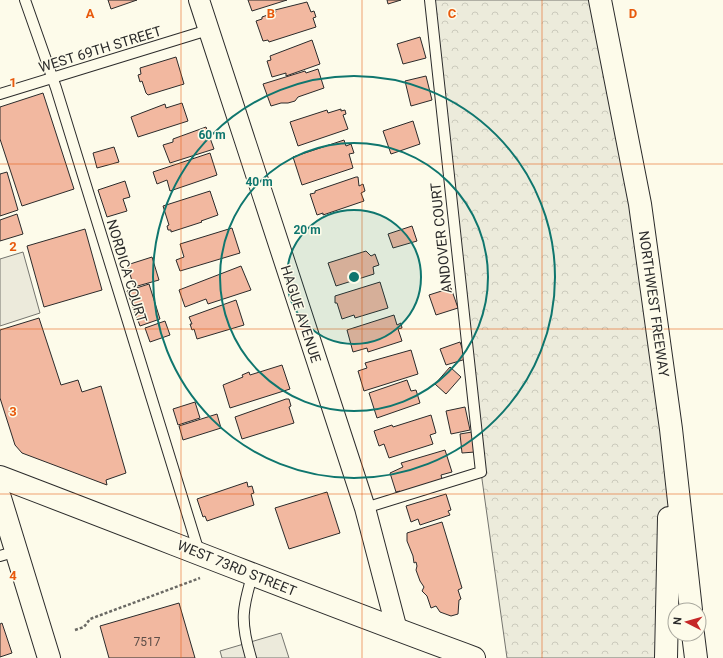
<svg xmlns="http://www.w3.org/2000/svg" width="723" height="658" font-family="Roboto,sans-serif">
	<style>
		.forest { fill: url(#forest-crowns); stroke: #74746e }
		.parking { fill: #eceadb; stroke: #74746e }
		.building { fill: #f2b8a0; stroke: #2b2b2b }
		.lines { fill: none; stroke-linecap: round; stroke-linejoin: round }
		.lane-casing { stroke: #2b2b2b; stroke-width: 12 }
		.street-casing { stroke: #2b2b2b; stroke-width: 22 }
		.secondary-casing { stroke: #2b2b2b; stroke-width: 24 }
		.primary-casing { stroke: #2b2b2b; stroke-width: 24 }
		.highway-casing { stroke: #2b2b2b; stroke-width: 24 }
		.path { stroke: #6a6964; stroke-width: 2.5; stroke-dasharray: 3 2; stroke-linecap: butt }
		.lane { stroke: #fdfbea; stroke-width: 10 }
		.street { stroke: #fdfbea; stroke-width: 20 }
		.secondary { stroke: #fdfbea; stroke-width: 22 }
		.primary { stroke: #fdfbea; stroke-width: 22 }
		.highway { stroke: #fdfbea; stroke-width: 22 }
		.grid { fill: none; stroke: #e8590c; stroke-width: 1; stroke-opacity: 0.55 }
		.ring { fill: none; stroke: #0f766e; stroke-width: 2 }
		.labels { text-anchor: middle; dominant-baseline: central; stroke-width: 3; stroke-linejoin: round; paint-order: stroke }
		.number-label { font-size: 12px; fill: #5d4e48 }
		.street-label { font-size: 14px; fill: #2b2b2b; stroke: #fdfbea }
		.grid-label { font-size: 13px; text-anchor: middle; font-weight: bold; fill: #e8590c; stroke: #fdfbea; stroke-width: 3; stroke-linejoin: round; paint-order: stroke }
		.centre { fill: #0f766e; stroke: #fdfbea; stroke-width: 2 }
		.ring-label { font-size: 12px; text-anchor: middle; font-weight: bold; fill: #0f766e; stroke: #fdfbea; stroke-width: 3; stroke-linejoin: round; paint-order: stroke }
	</style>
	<defs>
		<pattern id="forest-crowns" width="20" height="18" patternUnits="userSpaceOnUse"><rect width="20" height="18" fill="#ecebdb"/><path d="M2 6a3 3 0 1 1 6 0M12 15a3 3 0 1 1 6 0" fill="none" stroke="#cbcabc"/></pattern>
	</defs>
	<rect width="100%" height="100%" fill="#fdfbea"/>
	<path class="forest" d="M 430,0 L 600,0 L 671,429 L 666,658 L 507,658 L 481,472 Z"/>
	<g class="parking">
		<path d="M 23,252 L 40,313 L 0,326 L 0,259 Z"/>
		<path d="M 281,633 L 289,658 L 222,658 L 220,651 Z"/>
	</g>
	<g class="building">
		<path d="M 108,0 L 137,0 L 111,9 Z"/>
		<path d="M 248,0 L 287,0 L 252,11 Z"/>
		<path d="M 387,0 L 401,0 L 388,4 Z"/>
		<path d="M 307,2 L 311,12 L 314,11 L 316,17 L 313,18 L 316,27 L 269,42 L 268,40 L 263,41 L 256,21 L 262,19 L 262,17 L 276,12 L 275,10 Z"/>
		<path d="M 420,37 L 426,58 L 403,64 L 397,44 Z"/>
		<path d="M 312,40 L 320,64 L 286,76 L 286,73 L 272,77 L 267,61 L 271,60 L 270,56 Z"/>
		<path d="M 176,57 L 184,84 L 148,95 L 146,93 L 142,81 L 140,82 L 138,75 L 141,74 L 140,68 Z"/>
		<path d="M 318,69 L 324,88 L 298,97 L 295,101 L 288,103 L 281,103 L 271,106 L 263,84 L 305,71 L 306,73 Z"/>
		<path d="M 426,76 L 432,100 L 411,106 L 405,81 Z"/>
		<path d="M 43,93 L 74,189 L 22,206 L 0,139 L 0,107 Z"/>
		<path d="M 182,103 L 188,121 L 138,137 L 131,117 L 165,104 L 166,108 Z"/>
		<path d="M 341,109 L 341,111 L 345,110 L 346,114 L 343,115 L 348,129 L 298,146 L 290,122 L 327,110 L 328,113 Z"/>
		<path d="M 413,121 L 420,144 L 391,154 L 383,131 Z"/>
		<path d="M 206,127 L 214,149 L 170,163 L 163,145 L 173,142 L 173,139 Z"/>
		<path d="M 344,140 L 346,146 L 351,144 L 354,153 L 349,154 L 353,168 L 302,185 L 293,157 Z"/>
		<path d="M 114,147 L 119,162 L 97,168 L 93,153 Z"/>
		<path d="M 210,153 L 217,175 L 170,191 L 167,180 L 157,184 L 153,172 Z"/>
		<path d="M 7,172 L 18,210 L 0,216 L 0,174 Z"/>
		<path d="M 356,177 L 358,177 L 359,186 L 363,184 L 365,191 L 361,193 L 364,201 L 323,215 L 323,213 L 317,215 L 310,194 L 315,193 L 315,191 Z"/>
		<path d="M 125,181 L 130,197 L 123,199 L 127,211 L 107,217 L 98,190 Z"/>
		<path d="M 210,191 L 218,215 L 201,221 L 202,222 L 171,232 L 171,230 L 168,230 L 167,226 L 169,225 L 163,206 Z"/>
		<path d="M 17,214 L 23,234 L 0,241 L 0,220 Z"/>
		<path d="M 412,226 L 417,241 L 393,248 L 388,234 Z"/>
		<path d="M 232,228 L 240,253 L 180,271 L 176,260 L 184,257 L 180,244 Z"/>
		<path d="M 85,229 L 102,290 L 44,307 L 27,246 Z"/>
		<path d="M 366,251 L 371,256 L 375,254 L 379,265 L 373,267 L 374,274 L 336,286 L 328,263 Z"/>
		<path d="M 152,257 L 159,280 L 134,287 L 127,265 Z"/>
		<path d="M 241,266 L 251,290 L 208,304 L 206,299 L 185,307 L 179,290 Z"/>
		<path d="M 380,282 L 388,308 L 355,318 L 354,315 L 342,319 L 337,303 L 335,303 L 335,296 Z"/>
		<path d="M 149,284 L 160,319 L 140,326 L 127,291 Z"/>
		<path d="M 451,288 L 458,308 L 436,315 L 429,295 Z"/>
		<path d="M 236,300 L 244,325 L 197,339 L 194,329 L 192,330 L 190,324 L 192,324 L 189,317 Z"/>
		<path d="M 394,315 L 397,325 L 401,323 L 402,328 L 398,329 L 402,341 L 368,352 L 367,348 L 353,352 L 347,330 Z"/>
		<path d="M 39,318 L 61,385 L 78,380 L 82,392 L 101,386 L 126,473 L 106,480 L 107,485 L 22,453 L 15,445 L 0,398 L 0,330 Z"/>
		<path d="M 165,321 L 170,335 L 150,342 L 145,328 Z"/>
		<path d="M 460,342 L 466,359 L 446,365 L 440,349 Z"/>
		<path d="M 411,350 L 418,374 L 364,391 L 358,371 L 367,368 L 365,363 Z"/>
		<path d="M 282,365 L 290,389 L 230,408 L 223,385 L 243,377 L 242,375 L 249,372 L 250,375 Z"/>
		<path d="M 450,367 L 461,377 L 446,394 L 435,384 Z"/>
		<path d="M 407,380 L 411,391 L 416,390 L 420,403 L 377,418 L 369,393 Z"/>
		<path d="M 286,399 L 289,399 L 291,406 L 289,407 L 294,423 L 242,439 L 235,417 Z"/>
		<path d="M 195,402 L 200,418 L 178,425 L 173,409 Z"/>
		<path d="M 465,407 L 470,430 L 451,434 L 446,411 Z"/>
		<path d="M 217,414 L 221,428 L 183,440 L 179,426 Z"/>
		<path d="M 431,415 L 436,433 L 430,435 L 433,444 L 389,458 L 384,444 L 379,446 L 374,431 L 392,425 L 393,427 Z"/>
		<path d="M 472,432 L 475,452 L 462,453 L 460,434 Z"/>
		<path d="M 445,450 L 452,472 L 441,475 L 442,479 L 430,484 L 401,493 L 400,491 L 396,492 L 390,473 L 403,467 L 401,463 Z"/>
		<path d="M 247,482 L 248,487 L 252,486 L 254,493 L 251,494 L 254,505 L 207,521 L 205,516 L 203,517 L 197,499 Z"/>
		<path d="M 327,492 L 340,533 L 289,549 L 275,508 Z"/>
		<path d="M 446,494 L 451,510 L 448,511 L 450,515 L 420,525 L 418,519 L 411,522 L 406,506 Z"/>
		<path d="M 442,522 L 462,588 L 458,590 L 461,599 L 459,600 L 458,614 L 451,616 L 440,612 L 436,606 L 431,608 L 427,596 L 422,591 L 424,587 L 420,581 L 416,570 L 417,566 L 416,562 L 414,563 L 413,556 L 407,541 L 407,533 Z"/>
		<path d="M 179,603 L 195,658 L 109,658 L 100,626 Z"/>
		<path d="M 2,623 L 12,653 L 0,657 L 0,624 Z"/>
	</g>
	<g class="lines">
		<defs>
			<g id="lane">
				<path d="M 25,0 L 56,88 L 199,552"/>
				<path d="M 0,94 L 208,30"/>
				<path d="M 365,508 L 481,472 L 430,0"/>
				<path d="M 0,556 L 17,551"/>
				<path d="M 251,658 C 240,621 242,609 253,573"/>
			</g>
			<path id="street" d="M 199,0 L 365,508 L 397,630"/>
			<path id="secondary" d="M 0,477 C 158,537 315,600 474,658"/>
			<path id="primary" d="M 0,498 L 49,658"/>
			<g id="highway">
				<path d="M 600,0 L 640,204 L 671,429 L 691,610"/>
				<path d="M 693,634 L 696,658"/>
				<path d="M 666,658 L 669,518"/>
			</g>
		</defs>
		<use href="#lane" class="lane-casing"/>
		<use href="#street" class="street-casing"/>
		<use href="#secondary" class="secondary-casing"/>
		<use href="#primary" class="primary-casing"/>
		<use href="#highway" class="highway-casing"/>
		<path class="path" d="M 75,630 L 84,627 L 90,619 L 200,578"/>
		<use href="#lane" class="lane"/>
		<use href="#street" class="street"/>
		<use href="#secondary" class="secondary"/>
		<use href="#primary" class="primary"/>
		<use href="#highway" class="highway"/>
	</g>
	<path class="grid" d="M 181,0 L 181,658M 362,0 L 362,658M 542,0 L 542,658M 0,164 L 723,164M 0,329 L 723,329M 0,494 L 723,494"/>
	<circle cx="354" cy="277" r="67" fill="#0f766e" fill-opacity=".12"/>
	<g class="ring">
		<circle cx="354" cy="277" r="67"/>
		<circle cx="354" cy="277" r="134"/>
		<circle cx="354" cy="277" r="201"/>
	</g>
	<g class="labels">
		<g class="number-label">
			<text x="147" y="642">7517</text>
		</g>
		<g class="street-label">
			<text transform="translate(100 49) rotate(-17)">WEST 69TH STREET</text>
			<text transform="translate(441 238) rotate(-96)">ANDOVER COURT</text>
			<text transform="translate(127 271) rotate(73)">NORDICA COURT</text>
			<text transform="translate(654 304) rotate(82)">NORTHWEST FREEWAY</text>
			<text transform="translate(301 314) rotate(72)">HAGUE AVENUE</text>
			<text transform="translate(237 568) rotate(22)">WEST 73RD STREET</text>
		</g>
	</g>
	<g class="grid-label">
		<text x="90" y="18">A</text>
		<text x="271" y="18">B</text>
		<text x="452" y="18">C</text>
		<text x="633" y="18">D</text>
		<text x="13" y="87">1</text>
		<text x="13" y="251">2</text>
		<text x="13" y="416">3</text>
		<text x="13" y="580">4</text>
	</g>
	<circle cx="354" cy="277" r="6" class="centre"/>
	<g class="ring-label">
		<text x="212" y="139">60 m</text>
		<text x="259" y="186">40 m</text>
		<text x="307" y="234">20 m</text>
	</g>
	<g transform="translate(687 622) rotate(276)"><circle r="19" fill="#fdfbea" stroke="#a9a89e"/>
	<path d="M0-3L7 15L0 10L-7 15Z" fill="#c62828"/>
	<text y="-6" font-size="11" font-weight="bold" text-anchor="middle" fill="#2b2b2b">N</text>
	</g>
</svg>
